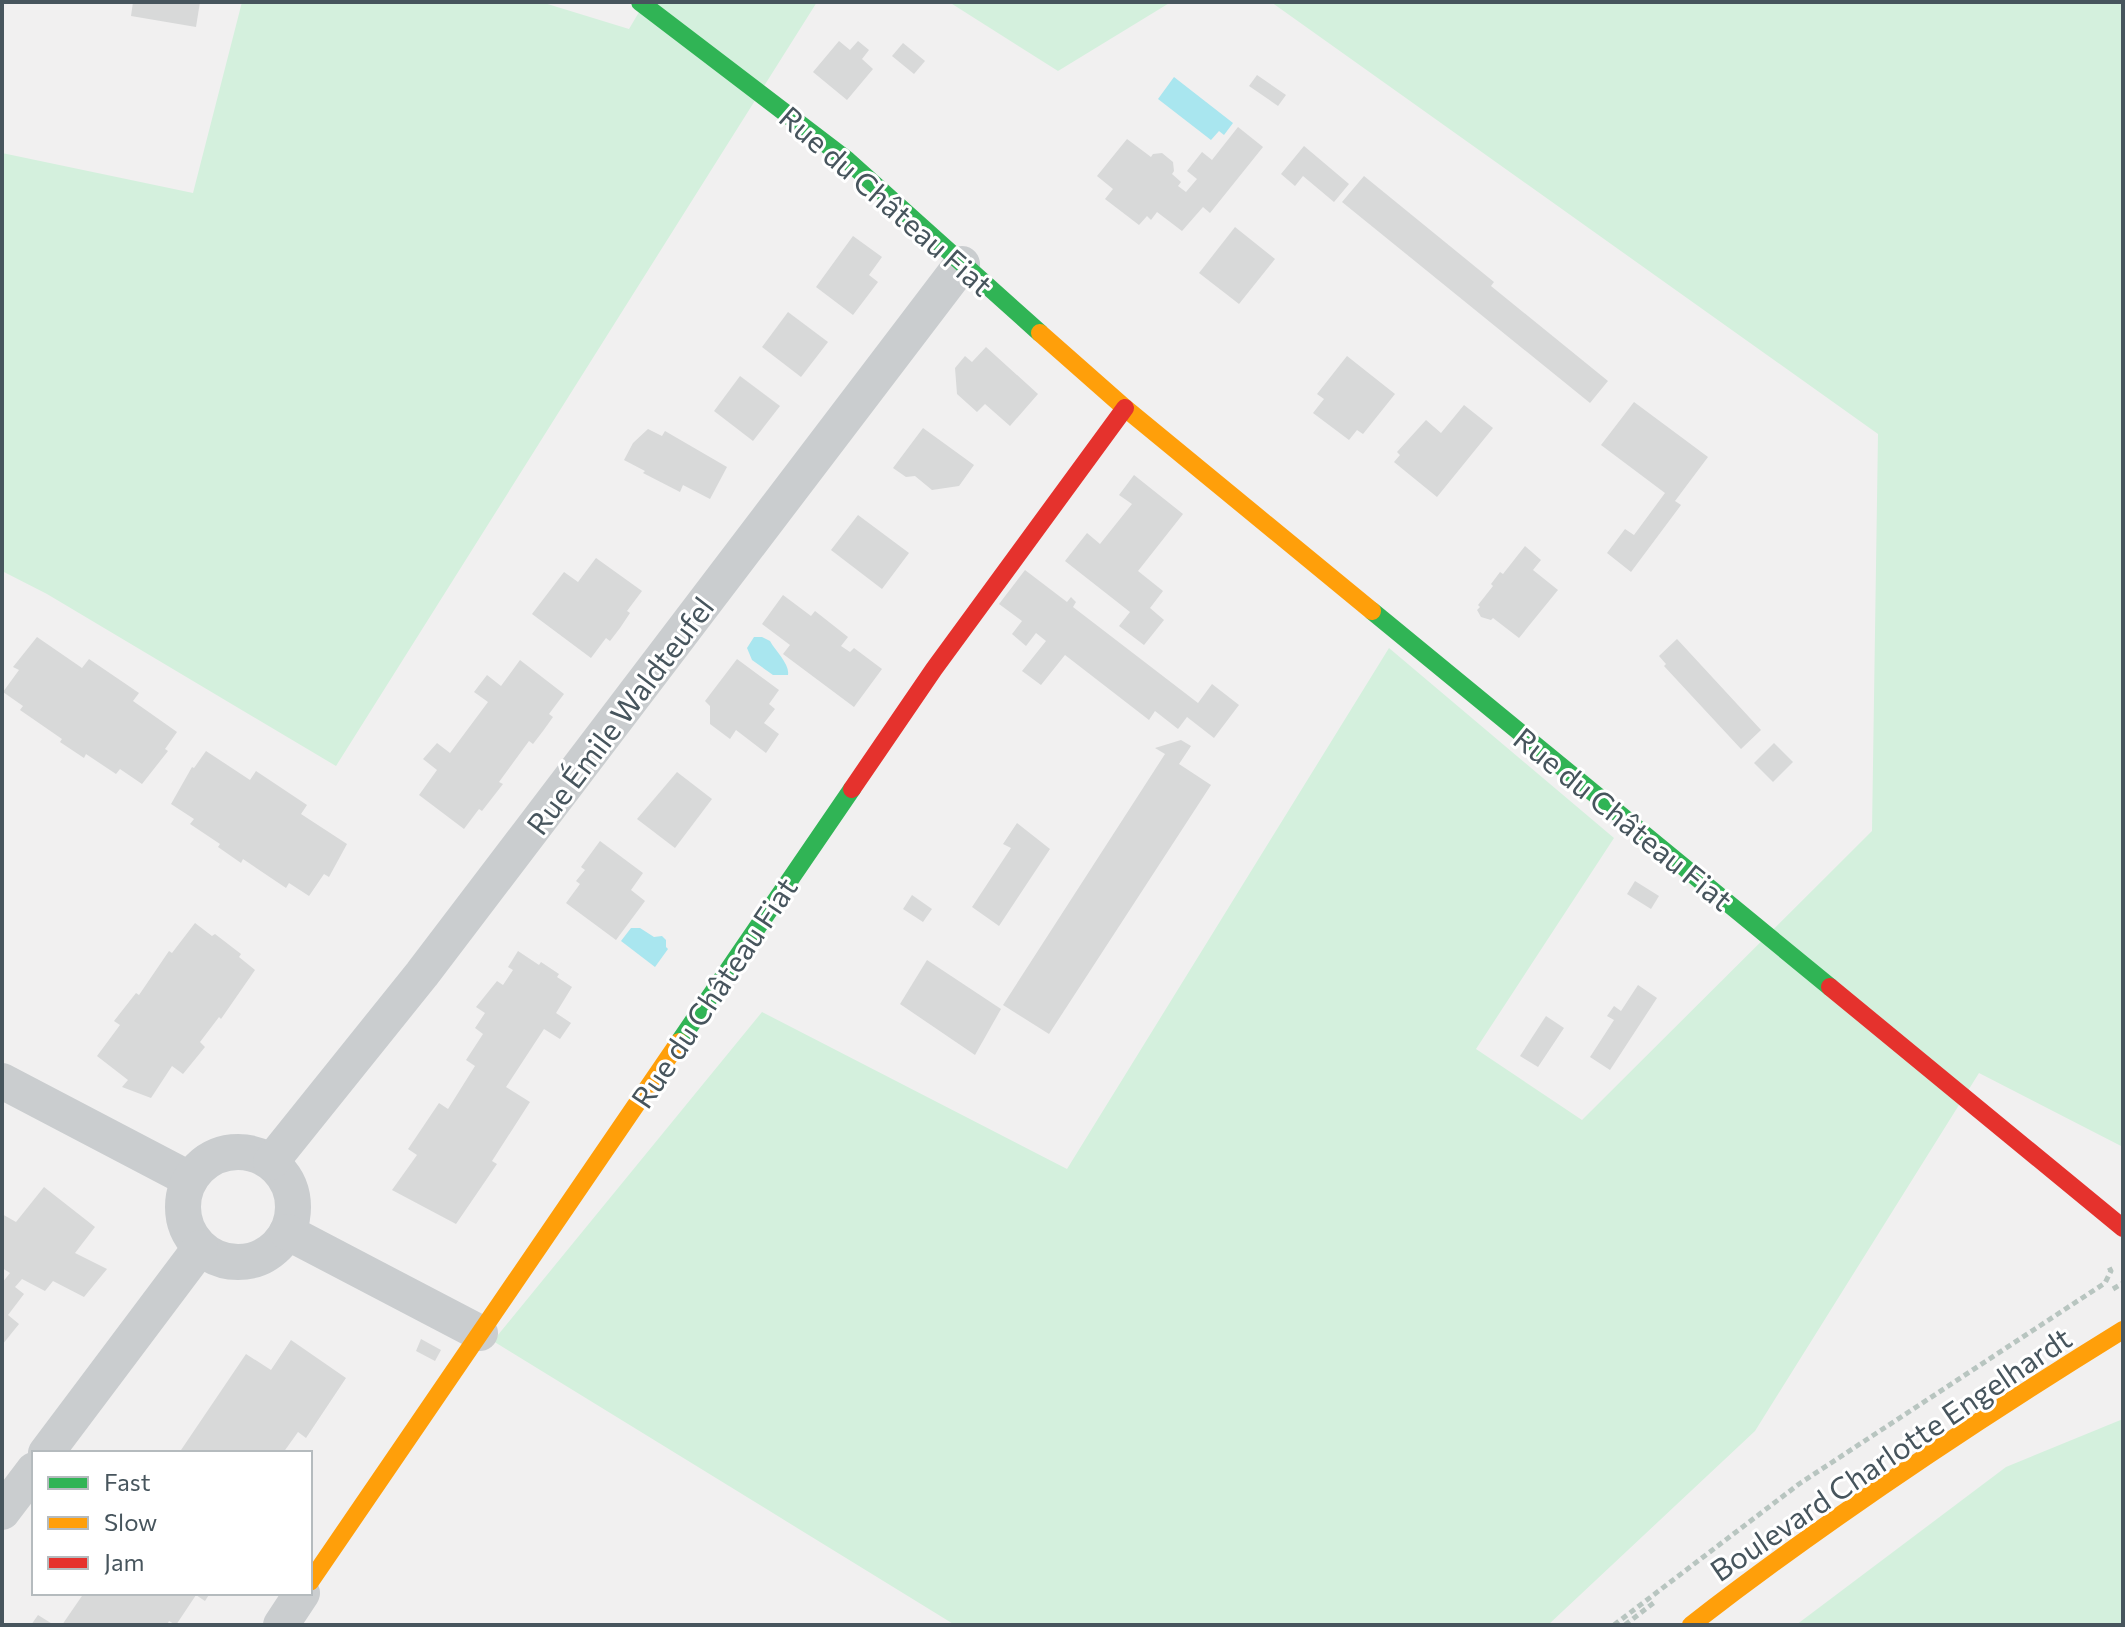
<svg xmlns="http://www.w3.org/2000/svg" width="2125" height="1627" font-family="Commissioner,sans-serif">
	<style>
		.green { fill: #d4f0dd }
		.water { fill: #a9e6ef }
		.building { fill: #d8d9d9 }
		.lines { fill: none; stroke-linecap: round; stroke-linejoin: round }
		.path { stroke: #b8c5c0; stroke-width: 5; stroke-dasharray: 6 4; stroke-linecap: butt }
		.street { stroke: #cacdcf; stroke-width: 36 }
		.fast { stroke: #30b455; stroke-width: 18 }
		.slow { stroke: #ff9f0a; stroke-width: 18 }
		.jam { stroke: #e5322d; stroke-width: 18 }
		.labels { text-anchor: middle; dominant-baseline: central; stroke-width: 6; stroke-linejoin: round; paint-order: stroke }
		.street-label { font-size: 30px; fill: #47555d; stroke: #fff }
	</style>
	<rect width="100%" height="100%" fill="#f1f0f0"/>
	<g class="green">
		<path d="M 242,2 L 541,2 L 629,29 L 645,2 L 817,2 L 336,766 L 47,594 L 2,571 L 2,153 L 193,193 Z"/>
		<path d="M 949,2 L 1171,2 L 1058,71 Z"/>
		<path d="M 1271,2 L 2123,2 L 2123,1147 L 1979,1073 L 1755,1431 L 1548,1625 L 955,1625 L 493,1341 L 762,1012 L 1067,1169 L 1389,648 L 1614,838 L 1476,1049 L 1582,1120 L 1872,831 L 1878,434 Z"/>
		<path d="M 2123,1419 L 2123,1625 L 1796,1625 L 2006,1467 Z"/>
	</g>
	<g class="water">
		<path d="M 1174,77 L 1233,123 L 1224,135 L 1219,131 L 1211,140 L 1158,99 Z"/>
		<path d="M 754,637 L 762,637 L 770,641 C 776,652 790,664 788,675 L 773,675 L 752,660 L 747,648 Z"/>
		<path d="M 631,928 L 640,928 L 654,937 L 662,936 L 666,940 L 666,947 L 668,949 L 655,967 L 621,941 Z"/>
	</g>
	<g class="building">
		<path d="M 133,2 L 200,2 L 196,27 L 131,16 Z"/>
		<path d="M 839,41 L 850,50 L 858,41 L 869,50 L 862,59 L 873,69 L 847,100 L 813,72 Z"/>
		<path d="M 903,43 L 925,61 L 914,74 L 892,56 Z"/>
		<path d="M 1257,75 L 1286,95 L 1278,106 L 1249,86 Z"/>
		<path d="M 1238,127 L 1263,147 L 1210,213 L 1203,207 L 1182,231 L 1157,212 L 1151,220 L 1147,216 L 1139,225 L 1105,199 L 1113,189 L 1097,176 L 1127,139 L 1151,157 L 1153,154 L 1162,153 L 1173,162 L 1174,171 L 1172,174 L 1181,182 L 1178,186 L 1186,192 L 1197,179 L 1187,171 L 1202,152 L 1212,160 Z"/>
		<path d="M 1304,146 L 1349,184 L 1334,202 L 1303,176 L 1295,186 L 1281,174 Z"/>
		<path d="M 1364,176 L 1494,282 L 1491,286 L 1608,381 L 1590,403 L 1342,202 Z"/>
		<path d="M 1235,227 L 1275,259 L 1239,304 L 1199,273 Z"/>
		<path d="M 853,236 L 882,257 L 869,275 L 878,282 L 853,315 L 816,287 Z"/>
		<path d="M 788,312 L 828,342 L 801,377 L 762,347 Z"/>
		<path d="M 986,347 L 1038,394 L 1010,426 L 985,404 L 977,412 L 957,394 L 955,368 L 965,356 L 972,362 Z"/>
		<path d="M 1347,356 L 1395,394 L 1363,434 L 1357,430 L 1349,440 L 1313,413 L 1324,399 L 1317,394 Z"/>
		<path d="M 740,376 L 780,406 L 753,441 L 714,411 Z"/>
		<path d="M 1634,402 L 1708,457 L 1675,501 L 1681,505 L 1631,572 L 1607,553 L 1625,529 L 1634,535 L 1665,493 L 1601,445 Z"/>
		<path d="M 1464,405 L 1493,428 L 1437,497 L 1394,462 L 1400,455 L 1397,452 L 1426,420 L 1441,433 Z"/>
		<path d="M 923,428 L 974,465 L 959,486 L 932,490 L 915,476 L 906,477 L 893,468 Z"/>
		<path d="M 648,429 L 662,436 L 665,431 L 727,467 L 710,499 L 683,485 L 680,492 L 643,473 L 645,471 L 624,460 L 633,443 Z"/>
		<path d="M 1134,475 L 1183,514 L 1138,571 L 1163,591 L 1150,608 L 1164,620 L 1144,645 L 1119,626 L 1130,612 L 1065,561 L 1087,533 L 1100,544 L 1132,504 L 1119,495 Z"/>
		<path d="M 858,515 L 909,553 L 882,589 L 831,550 Z"/>
		<path d="M 1525,546 L 1541,560 L 1533,570 L 1558,590 L 1519,638 L 1493,618 L 1491,620 L 1481,617 L 1477,610 L 1480,607 L 1478,605 L 1493,586 L 1491,584 L 1500,572 L 1503,574 Z"/>
		<path d="M 596,558 L 642,591 L 627,611 L 630,613 L 620,628 L 610,641 L 606,638 L 591,658 L 532,614 L 564,572 L 578,582 Z"/>
		<path d="M 1025,570 L 1067,602 L 1071,597 L 1076,602 L 1073,607 L 1198,703 L 1212,684 L 1239,705 L 1214,738 L 1187,717 L 1178,729 L 1155,711 L 1149,720 L 1065,655 L 1041,685 L 1022,671 L 1046,641 L 1036,633 L 1026,646 L 1012,634 L 1022,621 L 999,604 Z"/>
		<path d="M 783,595 L 811,616 L 815,611 L 848,637 L 841,646 L 850,652 L 854,648 L 882,669 L 854,707 L 783,654 L 790,645 L 762,624 Z"/>
		<path d="M 37,637 L 82,668 L 89,659 L 139,693 L 133,701 L 177,732 L 165,749 L 168,751 L 142,784 L 120,769 L 116,774 L 86,754 L 84,758 L 60,742 L 62,739 L 20,710 L 23,706 L 3,692 L 19,670 L 13,667 Z"/>
		<path d="M 1677,639 L 1761,730 L 1741,749 L 1664,666 L 1666,664 L 1659,656 Z"/>
		<path d="M 737,659 L 779,690 L 769,704 L 775,709 L 764,723 L 779,734 L 766,753 L 736,730 L 730,739 L 710,724 L 710,706 L 705,701 Z"/>
		<path d="M 520,660 L 564,694 L 549,714 L 553,717 L 543,731 L 533,744 L 529,741 L 499,782 L 503,784 L 482,811 L 479,809 L 464,829 L 419,795 L 437,770 L 423,759 L 437,743 L 450,753 L 488,702 L 474,692 L 487,675 L 501,686 Z"/>
		<path d="M 1181,740 L 1191,746 L 1179,764 L 1211,785 L 1049,1034 L 1003,1005 L 1165,754 L 1155,748 Z"/>
		<path d="M 1774,743 L 1793,762 L 1773,782 L 1754,763 Z"/>
		<path d="M 206,751 L 250,780 L 256,771 L 307,805 L 301,814 L 347,844 L 329,877 L 324,874 L 309,896 L 289,883 L 286,888 L 243,859 L 241,863 L 218,847 L 220,844 L 190,824 L 194,819 L 171,804 L 192,767 L 194,768 Z"/>
		<path d="M 677,772 L 712,799 L 675,848 L 637,819 Z"/>
		<path d="M 1017,823 L 1050,849 L 999,926 L 972,907 L 1011,848 L 1003,844 Z"/>
		<path d="M 600,841 L 643,873 L 631,890 L 645,901 L 616,940 L 566,903 L 580,884 L 576,881 L 585,870 L 581,867 Z"/>
		<path d="M 1635,881 L 1659,896 L 1651,909 L 1627,894 Z"/>
		<path d="M 912,895 L 932,909 L 923,922 L 903,909 Z"/>
		<path d="M 195,923 L 212,936 L 215,934 L 241,954 L 239,957 L 255,970 L 221,1019 L 219,1017 L 200,1042 L 205,1047 L 183,1074 L 172,1066 L 151,1098 L 122,1087 L 128,1080 L 97,1056 L 120,1025 L 114,1021 L 136,993 L 139,995 L 169,951 L 172,953 Z"/>
		<path d="M 518,951 L 539,965 L 541,962 L 559,974 L 557,977 L 572,987 L 556,1013 L 571,1023 L 560,1039 L 544,1029 L 506,1087 L 530,1102 L 492,1161 L 497,1164 L 456,1224 L 392,1190 L 417,1155 L 408,1149 L 439,1103 L 448,1109 L 475,1066 L 466,1060 L 483,1034 L 475,1028 L 485,1013 L 476,1007 L 497,981 L 503,985 L 513,970 L 508,967 Z"/>
		<path d="M 927,960 L 1001,1009 L 975,1055 L 900,1004 Z"/>
		<path d="M 1638,985 L 1657,998 L 1610,1070 L 1590,1057 L 1614,1020 L 1607,1016 L 1614,1006 L 1621,1011 Z"/>
		<path d="M 1546,1016 L 1564,1028 L 1538,1067 L 1520,1056 Z"/>
		<path d="M 44,1187 L 95,1227 L 75,1253 L 107,1269 L 84,1297 L 53,1281 L 45,1291 L 22,1279 L 15,1287 L 24,1294 L 8,1315 L 19,1324 L 2,1345 L 2,1283 L 10,1273 L 2,1268 L 2,1214 L 16,1222 Z"/>
		<path d="M 421,1339 L 441,1350 L 435,1361 L 416,1351 Z"/>
		<path d="M 291,1340 L 346,1378 L 306,1438 L 298,1432 L 283,1453 L 179,1453 L 246,1354 L 271,1370 Z"/>
		<path d="M 84,1593 L 210,1593 L 205,1601 L 196,1595 L 176,1625 L 169,1621 L 167,1625 L 62,1625 Z"/>
		<path d="M 38,1615 L 54,1625 L 31,1625 Z"/>
	</g>
	<g class="lines">
		<g class="path">
			<path d="M 2113,1289 L 2123,1283"/>
			<path d="M 1614,1625 L 1799,1484 L 2105,1283 L 2111,1271 L 2108,1265"/>
			<path d="M 1625,1625 L 1656,1601"/>
		</g>
		<g class="street">
			<path d="M 2,1081 L 189,1179"/>
			<circle cx="238" cy="1207" r="55"/>
			<path d="M 271,1162 L 422,974 L 962,264"/>
			<path d="M 287,1232 L 480,1333"/>
			<path d="M 46,1453 L 200,1248"/>
			<path d="M 2,1512 L 34,1470"/>
			<path d="M 281,1625 L 302,1593"/>
		</g>
		<g class="fast">
			<path d="M 640,2 L 847,160 L 1040,333"/>
			<path d="M 1372,611 L 1830,987"/>
			<path d="M 679,1042 L 852,789"/>
		</g>
		<g class="slow">
			<path d="M 1040,333 L 1125,408 L 1372,611"/>
			<path d="M 310,1582 L 679,1042"/>
			<path d="M 1691,1625 C 1829,1518 1974,1422 2123,1330"/>
		</g>
		<g class="jam">
			<path d="M 852,789 L 934,669 L 1125,408"/>
			<path d="M 1830,987 L 2123,1228"/>
		</g>
	</g>
	<g class="labels">
		<g class="street-label">
			<text transform="translate(887 200) rotate(41)">Rue du Château Fiat</text>
			<text transform="translate(619 715) rotate(-53)">Rue Émile Waldteufel</text>
			<text transform="translate(1624 818) rotate(39)">Rue du Château Fiat</text>
			<text transform="translate(713 992) rotate(-56)">Rue du Château Fiat</text>
			<text transform="translate(1890 1453) rotate(-34)">Boulevard Charlotte Engelhardt</text>
		</g>
	</g>
	<rect width="2125" height="1627" fill="none" stroke="#47555d" stroke-width="8"/>
	<rect x="32" y="1451" width="280" height="144" fill="#ffffff" stroke="#b5bbbe" stroke-width="2"/>
	<rect x="48" y="1477" width="40" height="12" fill="#30b455" stroke="#b5bbbe" stroke-width="2"/>
	<text x="104" y="1491" font-size="24" fill="#47555d">Fast</text>
	<rect x="48" y="1517" width="40" height="12" fill="#ff9f0a" stroke="#b5bbbe" stroke-width="2"/>
	<text x="104" y="1531" font-size="24" fill="#47555d">Slow</text>
	<rect x="48" y="1557" width="40" height="12" fill="#e5322d" stroke="#b5bbbe" stroke-width="2"/>
	<text x="104" y="1571" font-size="24" fill="#47555d">Jam</text>
</svg>
